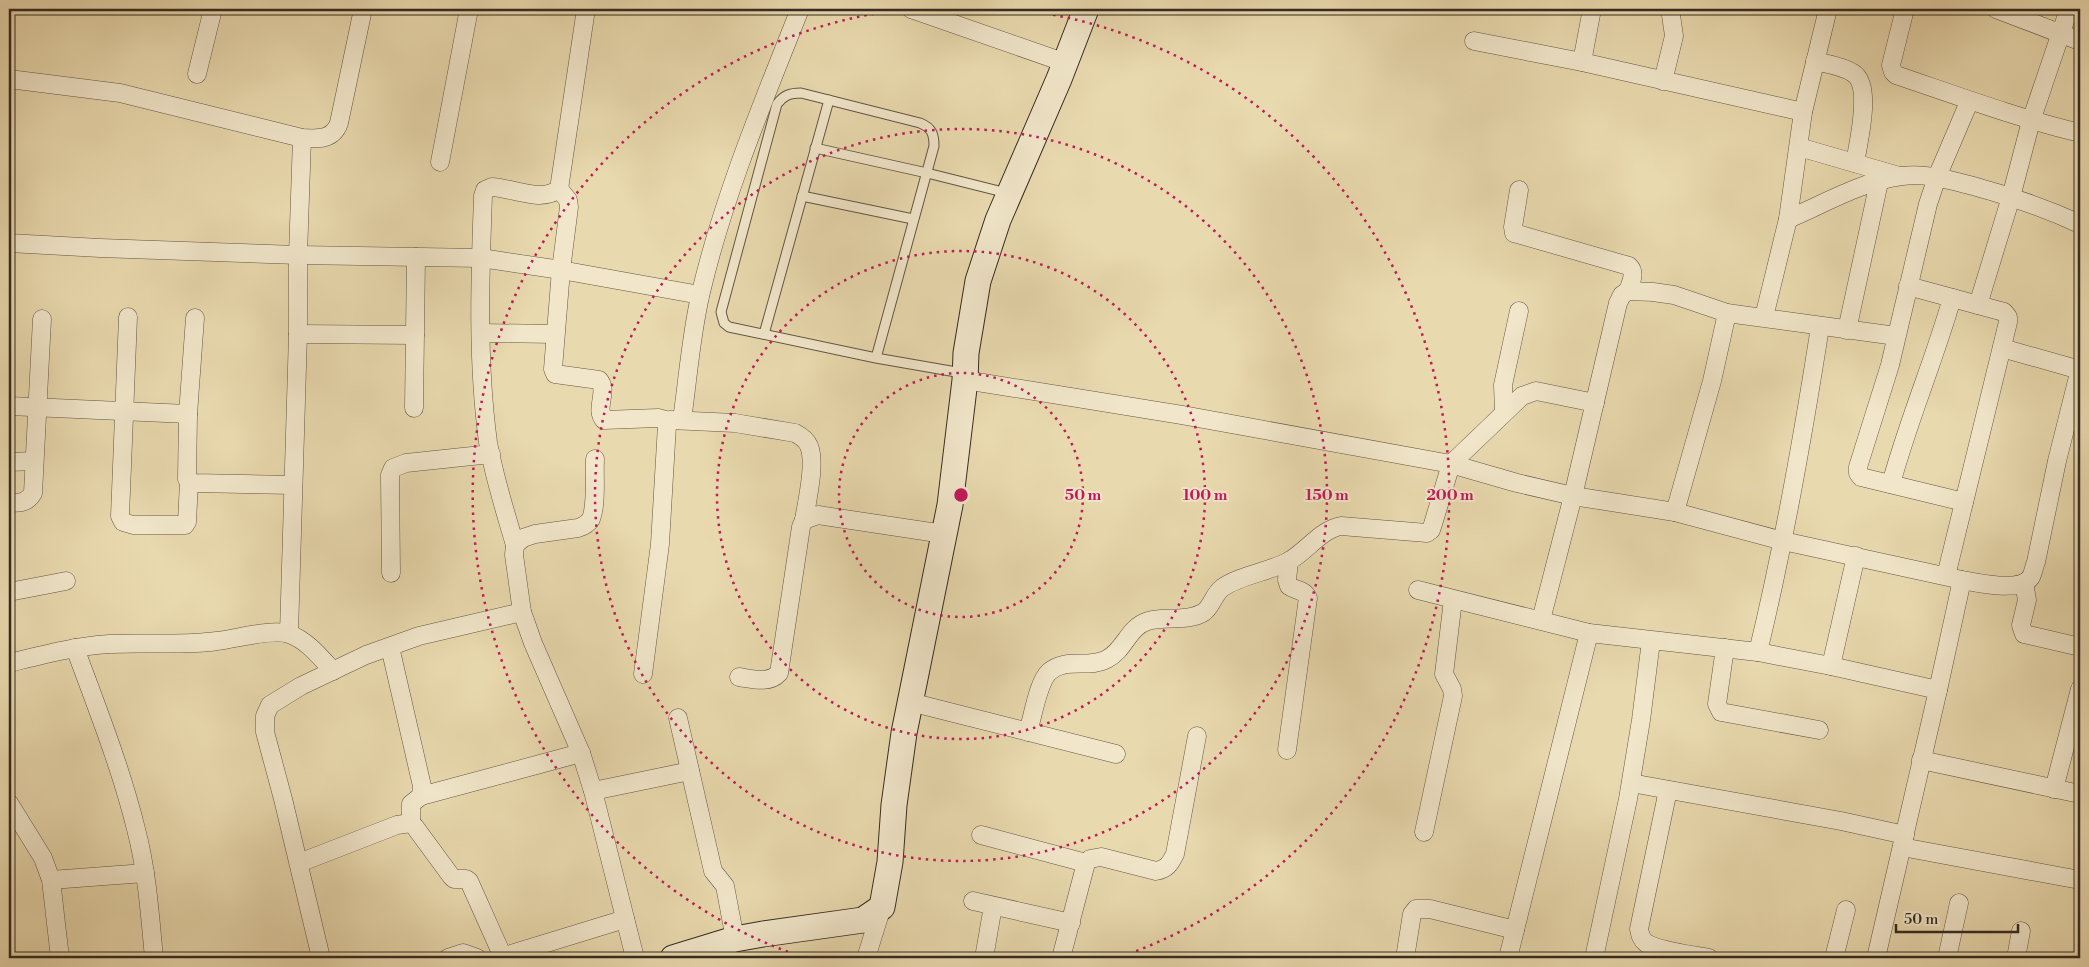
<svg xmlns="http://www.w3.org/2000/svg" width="2089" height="967" font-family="'Libre Bodoni',serif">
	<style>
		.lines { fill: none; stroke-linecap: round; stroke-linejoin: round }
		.lane-casing { stroke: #625644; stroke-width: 11 }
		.street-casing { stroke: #625644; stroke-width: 19 }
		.secondary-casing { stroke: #352b21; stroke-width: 27 }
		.lane { stroke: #f1e6ca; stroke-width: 9 }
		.street { stroke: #f1e6ca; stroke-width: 18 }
		.secondary { stroke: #f1e6ca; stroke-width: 25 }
		.ring { fill: none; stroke: #c2185b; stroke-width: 2.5; stroke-dasharray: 2.5 5 }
		.centre { fill: #c2185b; stroke: #f1e6ca; stroke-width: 2.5 }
		.ring-label { font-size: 15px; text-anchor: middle; font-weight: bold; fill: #c2185b; stroke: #f1e6ca; stroke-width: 4; stroke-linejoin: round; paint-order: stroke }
	</style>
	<rect width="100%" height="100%" fill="#e9d9ae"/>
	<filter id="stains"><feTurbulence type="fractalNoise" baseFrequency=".004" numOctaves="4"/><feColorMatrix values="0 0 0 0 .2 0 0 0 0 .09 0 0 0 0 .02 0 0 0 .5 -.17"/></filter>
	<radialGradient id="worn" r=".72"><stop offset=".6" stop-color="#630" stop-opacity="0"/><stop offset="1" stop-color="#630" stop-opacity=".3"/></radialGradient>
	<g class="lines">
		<defs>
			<g id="lane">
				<path d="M 815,148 L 927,173 L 1007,193"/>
				<path d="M 802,196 L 913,219"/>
				<path d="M 764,334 L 829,100"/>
				<path d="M 876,358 L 934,146 C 934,134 932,128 920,123 L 801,93 C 790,93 784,95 777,104 L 721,312 L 724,323 L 729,327 L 876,358 L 962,373"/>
			</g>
			<g id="street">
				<path d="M 911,9 L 1066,63"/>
				<path d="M 1905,9 L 1891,65 L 1893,72 L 1896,75 C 1958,96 2017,118 2080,133"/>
				<path d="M 1996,9 L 2080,41"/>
				<path d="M 1474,41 L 1582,62 L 1803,112"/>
				<path d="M 1815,61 C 1827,64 1843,66 1853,73 C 1873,85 1858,143 1855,163"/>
				<path d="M 1582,62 L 1592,9"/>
				<path d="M 197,74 L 213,9"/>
				<path d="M 9,79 L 120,93 L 302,138 C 318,139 333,140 339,123 L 363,9"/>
				<path d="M 1663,81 L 1674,36 L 1671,15 L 1672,9"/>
				<path d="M 1799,147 L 1899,176"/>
				<path d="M 440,162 L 469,9"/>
				<path d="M 559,189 L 568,200 L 569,207 L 561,270 L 553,369 L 555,374 L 599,380 C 609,391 594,409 604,420 L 658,418 L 665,420 L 667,425 L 660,544 L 643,674"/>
				<path d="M 1519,190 L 1513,227 L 1514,233 L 1629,266 C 1636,273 1631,282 1628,291"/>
				<path d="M 1788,219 C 1824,204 1862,181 1902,176 C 1927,173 1949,180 1973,186 C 2010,196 2045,208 2080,224"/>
				<path d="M 9,243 L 100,248 L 298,255 L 481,258 L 561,270 L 700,295"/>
				<path d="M 1908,286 L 2004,312 L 2008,317 L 2008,322 L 1946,576"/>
				<path d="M 1978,305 L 2011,197 L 2031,121 L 2069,9"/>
				<path d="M 128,317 L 120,516 L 123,522 L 133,525 L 185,525 L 187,522 L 189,482"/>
				<path d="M 1764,317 L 1788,219 L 1803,112 L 1828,9"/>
				<path d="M 195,318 L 188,414 L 187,479 L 193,483 L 293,485"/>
				<path d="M 1847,330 L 1879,182"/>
				<path d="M 481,333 L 555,334"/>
				<path d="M 298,334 L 415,335"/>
				<path d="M 2002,348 L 2080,370"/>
				<path d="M 965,380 L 1182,415 L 1451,464 L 1517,483 L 1573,496 L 1675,512 L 1783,541 L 1962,580 C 1978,583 2020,593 2031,577 C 2033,573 2034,567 2036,562 L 2057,461 L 2080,369"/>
				<path d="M 9,406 L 188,414"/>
				<path d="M 414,408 L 416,257"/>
				<path d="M 1504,412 L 1503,385 L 1519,311"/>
				<path d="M 670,420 L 735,423 L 795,433 C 801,436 806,439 809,446 C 816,463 807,501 804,520"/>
				<path d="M 682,420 C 688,378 691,334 701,292 C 724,195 763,102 800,9"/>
				<path d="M 595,459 C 594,475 597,504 591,519 C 588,524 584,526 578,528 L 535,534 L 523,538 L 515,545 L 514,555 L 522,612 L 533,643 L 581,753 L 593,791 L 635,958"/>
				<path d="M 9,462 L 34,461"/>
				<path d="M 1891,484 C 1908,421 1934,361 1952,298"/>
				<path d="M 1964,502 L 1861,477 L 1858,473 L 1858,467 L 1890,365 L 1928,204 L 1937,177 L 1969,102"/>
				<path d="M 9,503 C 20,503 27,503 33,493 L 42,319"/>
				<path d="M 1675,512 L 1712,381 L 1727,313"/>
				<path d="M 515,545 C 505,511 494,477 488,442 C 477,361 480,277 483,196 L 485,190 L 492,187 C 513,188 541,203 559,189 L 586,9"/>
				<path d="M 391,573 L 390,475 L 393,468 L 406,463 L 491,454"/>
				<path d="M 2024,583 L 2027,600 L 2021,625 L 2024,634 L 2080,647"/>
				<path d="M 1418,590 L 1589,633 L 1758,652 L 1831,666 L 1938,690"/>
				<path d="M 9,592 L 66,581"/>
				<path d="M 1541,620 L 1573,496 L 1618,303 L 1622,295 L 1628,291 L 1653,292 L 1674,295 L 1727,313 L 1896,336"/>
				<path d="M 289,633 L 298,334 L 298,255 L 302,138"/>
				<path d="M 390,647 L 422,786 L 421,796 L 411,804 L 411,823"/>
				<path d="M 75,648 C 97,708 121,768 136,829 C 147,871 150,915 154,958"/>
				<path d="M 1725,648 L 1717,704 L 1721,712 L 1819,730"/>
				<path d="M 1758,652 C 1784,545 1803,436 1820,327"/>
				<path d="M 9,663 C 42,655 76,646 110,644 C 146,642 182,646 217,641 C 236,639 273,628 289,634 C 307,640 321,658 333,671"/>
				<path d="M 1831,666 L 1856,556"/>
				<path d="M 739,677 C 753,679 769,684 779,673 L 801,527 L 804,520 L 818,515 L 944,534"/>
				<path d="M 910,702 L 1116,754"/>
				<path d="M 678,718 L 713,871 L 725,886 L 735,939"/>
				<path d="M 1028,732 C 1033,716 1038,682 1049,672 C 1065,657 1089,669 1107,659 C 1125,650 1128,627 1148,621 C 1165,616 1189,622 1204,612 C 1212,606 1214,594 1222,588 C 1240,575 1269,572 1289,561 C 1307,551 1320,530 1341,526 L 1427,533 L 1431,530 L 1433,524 L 1451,464 L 1522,396 L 1536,391 L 1595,403"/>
				<path d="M 1287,750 L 1308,598 C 1304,589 1296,591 1289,586 L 1287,580 L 1289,561"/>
				<path d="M 1921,760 L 2080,794"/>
				<path d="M 1631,783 L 1841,821 L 1905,835"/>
				<path d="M 2054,789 L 2080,689"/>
				<path d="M 1668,790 L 1639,929 C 1640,935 1641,939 1646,943 C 1659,951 1693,955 1709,958"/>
				<path d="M 593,791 L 690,771"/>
				<path d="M 421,796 L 581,753"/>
				<path d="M 9,803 L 43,858 L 51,880 L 60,958"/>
				<path d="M 1424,832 L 1453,696 L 1452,689 L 1444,674 L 1453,600"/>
				<path d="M 981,835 L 1086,863"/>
				<path d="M 1902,847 L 2080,880"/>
				<path d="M 299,863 L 397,825 L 411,823 L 415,827 L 451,876 L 454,879 L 466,879 L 469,881 L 503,957"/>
				<path d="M 51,880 L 145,873"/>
				<path d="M 973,901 L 1071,923"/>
				<path d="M 321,958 L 283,799 L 265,732 L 265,716 L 270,705 L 301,686 L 366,655 L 419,636 L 522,612"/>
				<path d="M 448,958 L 463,953 L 477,958"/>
				<path d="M 498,958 L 625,919"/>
				<path d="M 866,958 L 882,907"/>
				<path d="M 984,958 L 993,906"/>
				<path d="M 1061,958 L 1086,863 L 1090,859 L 1101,857 L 1156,871 C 1167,869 1170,864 1175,854 L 1197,736"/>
				<path d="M 1405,958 L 1412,914 L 1416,909 L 1430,909 L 1515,930"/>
				<path d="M 1508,958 L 1589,633"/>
				<path d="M 1594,958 L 1628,799 L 1641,720 L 1651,641"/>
				<path d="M 1834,958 L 1846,910"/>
				<path d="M 1876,958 L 1938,690 L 1962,580"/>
				<path d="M 1947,958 L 1959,903"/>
				<path d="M 2016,958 L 2021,931"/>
			</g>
			<path id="secondary" d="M 673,958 L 735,939 L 763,934 L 863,920 L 882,907 L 890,862 L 894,805 L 904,733 L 950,505 L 965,380 L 966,353 L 978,281 L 998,220 L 1059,79 L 1086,9"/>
		</defs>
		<use href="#lane" class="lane-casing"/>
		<use href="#street" class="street-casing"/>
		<use href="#secondary" class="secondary-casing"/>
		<use href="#lane" class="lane"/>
		<use href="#street" class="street"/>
		<use href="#secondary" class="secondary"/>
	</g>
	<g class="ring">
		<circle cx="961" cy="495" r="122"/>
		<circle cx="961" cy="495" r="244"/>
		<circle cx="961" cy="495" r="366"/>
		<path d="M802 957A489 489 0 0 1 906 9M1016 9A489 489 0 0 1 1120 957"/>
	</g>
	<circle cx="961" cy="495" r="8" class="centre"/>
	<g class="ring-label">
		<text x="1083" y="500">50 m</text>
		<text x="1205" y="500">100 m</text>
		<text x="1327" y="500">150 m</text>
		<text x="1450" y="500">200 m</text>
	</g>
	<rect width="2089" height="967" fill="none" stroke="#e9d9ae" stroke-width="30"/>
	<rect x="10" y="10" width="2069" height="947" fill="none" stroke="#352b21" stroke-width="2.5"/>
	<rect x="15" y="15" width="2059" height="937" fill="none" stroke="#352b21"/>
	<path d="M1896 924v8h122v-8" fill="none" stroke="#352b21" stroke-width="2.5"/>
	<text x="1904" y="924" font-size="15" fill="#352b21" stroke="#f1e6ca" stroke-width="4" paint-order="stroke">50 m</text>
	<rect width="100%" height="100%" filter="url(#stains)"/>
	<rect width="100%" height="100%" fill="url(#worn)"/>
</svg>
